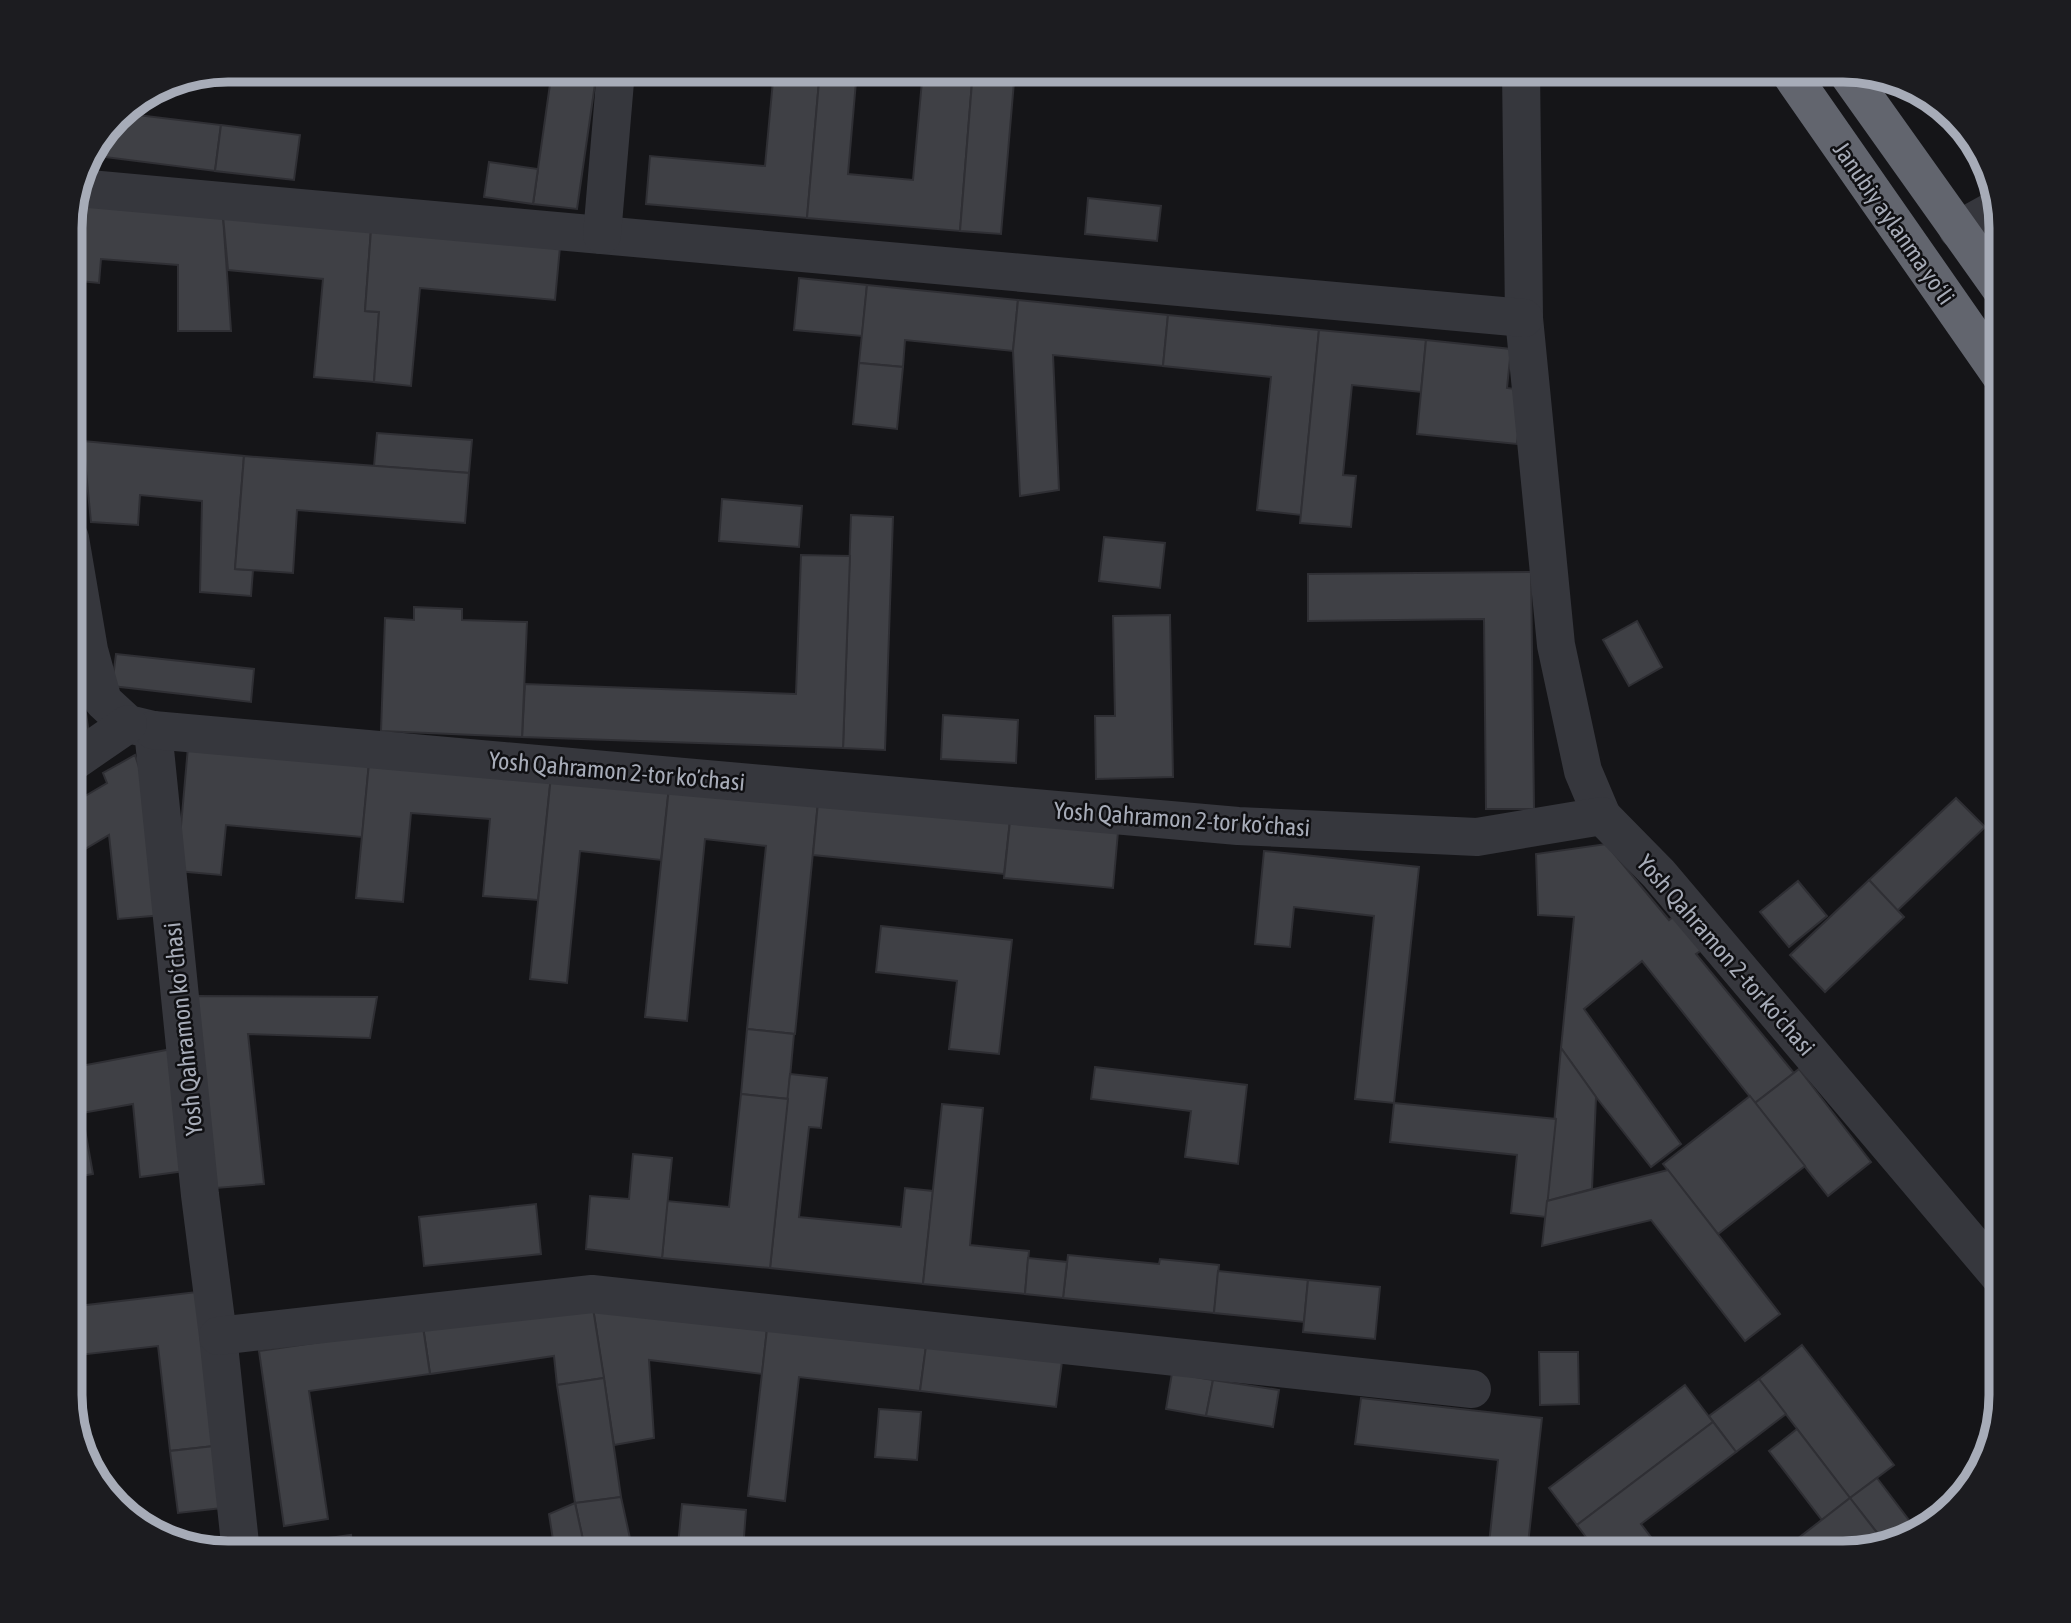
<svg xmlns="http://www.w3.org/2000/svg" width="2071" height="1623" font-family="'Asap Condensed',sans-serif">
	<style>
		.building { fill: #3f4045; stroke: #2f2f34; stroke-width: 2 }
		.lines { fill: none; stroke-linecap: round; stroke-linejoin: round }
		.minor { stroke: #36373d; stroke-width: 38 }
		.highway { stroke: #62656e; stroke-width: 38 }
		.labels { text-anchor: middle; dominant-baseline: central; stroke-width: 5; stroke-linejoin: round; paint-order: stroke }
		.street-label { font-size: 24px; fill: #a7acb8; stroke: #101013 }
		.rim { fill: none; stroke: #a7acb8; stroke-width: 9 }
	</style>
	<rect width="100%" height="100%" fill="#151518"/>
	<g class="building">
		<path d="M 552,70 L 597,70 L 577,209 L 533,204 Z"/>
		<path d="M 774,70 L 820,70 L 807,218 L 646,204 L 650,156 L 765,166 Z"/>
		<path d="M 820,70 L 857,70 L 848,174 L 913,180 L 923,70 L 973,70 L 960,231 L 807,218 Z"/>
		<path d="M 973,70 L 1015,70 L 1001,234 L 960,231 Z"/>
		<path d="M 121,113 L 221,125 L 215,171 L 89,155 Z"/>
		<path d="M 221,125 L 300,135 L 294,180 L 215,171 Z"/>
		<path d="M 489,162 L 538,169 L 533,204 L 484,197 Z"/>
		<path d="M 1088,198 L 1161,206 L 1157,241 L 1085,234 Z"/>
		<path d="M 74,203 L 223,216 L 231,331 L 178,331 L 178,265 L 101,259 L 99,283 L 70,280 L 70,217 Z"/>
		<path d="M 223,216 L 371,230 L 365,311 L 379,312 L 374,382 L 314,377 L 323,279 L 228,270 Z"/>
		<path d="M 371,230 L 560,247 L 555,300 L 420,288 L 411,386 L 374,382 L 379,312 L 365,311 Z"/>
		<path d="M 799,278 L 867,285 L 862,336 L 794,330 Z"/>
		<path d="M 867,285 L 1018,300 L 1013,351 L 905,340 L 903,367 L 859,363 Z"/>
		<path d="M 1018,300 L 1168,315 L 1163,366 L 1053,355 L 1059,490 L 1020,496 L 1013,351 Z"/>
		<path d="M 1168,315 L 1319,330 L 1301,515 L 1257,510 L 1271,377 L 1163,366 Z"/>
		<path d="M 1319,330 L 1426,340 L 1421,392 L 1352,385 L 1343,475 L 1356,476 L 1351,527 L 1300,523 Z"/>
		<path d="M 1426,340 L 1511,349 L 1507,388 L 1523,390 L 1517,444 L 1417,434 Z"/>
		<path d="M 859,363 L 903,367 L 897,429 L 853,424 Z"/>
		<path d="M 377,433 L 472,440 L 469,473 L 374,466 Z"/>
		<path d="M 83,441 L 244,456 L 235,569 L 253,570 L 251,596 L 200,592 L 202,501 L 140,495 L 138,525 L 91,522 Z"/>
		<path d="M 244,456 L 469,473 L 465,523 L 297,510 L 293,573 L 235,569 Z"/>
		<path d="M 722,499 L 802,506 L 799,547 L 719,541 Z"/>
		<path d="M 851,515 L 893,517 L 885,750 L 843,748 Z"/>
		<path d="M 1104,537 L 1165,543 L 1160,588 L 1099,581 Z"/>
		<path d="M 801,555 L 850,556 L 843,748 L 522,737 L 525,684 L 796,694 Z"/>
		<path d="M 1531,572 L 1534,809 L 1486,809 L 1484,619 L 1308,621 L 1308,574 Z"/>
		<path d="M 414,607 L 462,609 L 462,620 L 527,622 L 522,737 L 381,731 L 385,618 L 414,620 Z"/>
		<path d="M 1170,615 L 1173,777 L 1096,779 L 1095,716 L 1115,716 L 1113,616 Z"/>
		<path d="M 72,617 L 89,734 L 70,746 L 70,618 Z"/>
		<path d="M 1637,621 L 1662,667 L 1629,686 L 1603,640 Z"/>
		<path d="M 116,654 L 254,669 L 251,702 L 112,686 Z"/>
		<path d="M 943,715 L 1018,720 L 1016,763 L 941,759 Z"/>
		<path d="M 188,747 L 369,763 L 362,837 L 226,825 L 221,875 L 177,871 Z"/>
		<path d="M 135,755 L 154,813 L 163,915 L 118,919 L 109,835 L 70,858 L 70,805 L 107,783 L 103,773 Z"/>
		<path d="M 369,763 L 551,776 L 538,900 L 483,896 L 490,819 L 411,813 L 403,902 L 356,898 Z"/>
		<path d="M 551,776 L 669,787 L 661,860 L 580,851 L 567,983 L 530,979 Z"/>
		<path d="M 669,787 L 818,802 L 795,1034 L 747,1029 L 766,846 L 705,839 L 687,1021 L 645,1017 Z"/>
		<path d="M 1956,798 L 1985,827 L 1897,911 L 1869,880 Z"/>
		<path d="M 818,802 L 1010,821 L 1004,874 L 813,855 Z"/>
		<path d="M 1010,821 L 1118,832 L 1113,888 L 1004,878 Z"/>
		<path d="M 1606,844 L 1669,920 L 1678,913 L 1706,947 L 1696,954 L 1794,1073 L 1755,1103 L 1642,961 L 1584,1009 L 1681,1144 L 1651,1167 L 1596,1097 L 1561,1048 L 1574,917 L 1538,915 L 1536,854 Z"/>
		<path d="M 1264,851 L 1419,867 L 1394,1103 L 1355,1099 L 1374,916 L 1294,907 L 1290,947 L 1255,944 Z"/>
		<path d="M 1869,880 L 1904,917 L 1825,992 L 1790,955 Z"/>
		<path d="M 1798,881 L 1827,916 L 1789,947 L 1760,912 Z"/>
		<path d="M 881,926 L 1012,940 L 999,1054 L 949,1049 L 957,981 L 876,972 Z"/>
		<path d="M 196,996 L 377,997 L 370,1038 L 248,1034 L 264,1184 L 216,1188 Z"/>
		<path d="M 747,1029 L 794,1034 L 788,1099 L 741,1094 Z"/>
		<path d="M 177,1048 L 193,1170 L 140,1177 L 133,1104 L 82,1113 L 93,1174 L 70,1178 L 70,1068 Z"/>
		<path d="M 1561,1048 L 1596,1097 L 1592,1189 L 1547,1201 Z"/>
		<path d="M 1095,1067 L 1247,1085 L 1238,1164 L 1185,1157 L 1191,1111 L 1091,1099 Z"/>
		<path d="M 1799,1069 L 1871,1162 L 1828,1196 L 1755,1103 Z"/>
		<path d="M 790,1074 L 827,1078 L 821,1128 L 809,1127 L 799,1217 L 901,1227 L 905,1188 L 933,1191 L 923,1284 L 770,1268 Z"/>
		<path d="M 741,1094 L 788,1099 L 770,1268 L 662,1258 L 667,1201 L 729,1207 Z"/>
		<path d="M 1750,1096 L 1805,1166 L 1718,1234 L 1663,1164 Z"/>
		<path d="M 1394,1103 L 1556,1119 L 1546,1217 L 1511,1213 L 1517,1155 L 1390,1142 Z"/>
		<path d="M 942,1104 L 983,1108 L 970,1245 L 1029,1251 L 1025,1294 L 923,1284 Z"/>
		<path d="M 633,1154 L 672,1158 L 662,1258 L 586,1249 L 590,1196 L 629,1199 Z"/>
		<path d="M 1668,1170 L 1780,1314 L 1745,1341 L 1651,1220 L 1542,1246 L 1547,1201 Z"/>
		<path d="M 536,1204 L 541,1254 L 424,1266 L 419,1217 Z"/>
		<path d="M 1068,1255 L 1159,1264 L 1160,1259 L 1219,1265 L 1214,1313 L 1063,1298 Z"/>
		<path d="M 1028,1258 L 1067,1262 L 1063,1298 L 1025,1294 Z"/>
		<path d="M 1218,1271 L 1308,1280 L 1304,1322 L 1214,1313 Z"/>
		<path d="M 1308,1280 L 1380,1287 L 1375,1339 L 1303,1332 Z"/>
		<path d="M 205,1291 L 223,1445 L 170,1451 L 158,1346 L 70,1356 L 70,1307 Z"/>
		<path d="M 592,1302 L 767,1329 L 762,1374 L 649,1360 L 654,1438 L 614,1445 Z"/>
		<path d="M 592,1302 L 604,1378 L 557,1385 L 554,1356 L 430,1374 L 423,1327 Z"/>
		<path d="M 423,1327 L 430,1374 L 309,1391 L 328,1519 L 284,1526 L 259,1351 Z"/>
		<path d="M 767,1329 L 926,1347 L 920,1391 L 799,1377 L 785,1501 L 748,1496 Z"/>
		<path d="M 927,1338 L 1063,1354 L 1056,1407 L 920,1391 Z"/>
		<path d="M 1802,1345 L 1894,1465 L 1850,1498 L 1759,1379 Z"/>
		<path d="M 1539,1352 L 1578,1352 L 1579,1404 L 1540,1405 Z"/>
		<path d="M 1172,1373 L 1213,1380 L 1206,1416 L 1166,1409 Z"/>
		<path d="M 604,1378 L 621,1497 L 575,1503 L 557,1385 Z"/>
		<path d="M 1759,1379 L 1786,1414 L 1736,1452 L 1709,1416 Z"/>
		<path d="M 1213,1380 L 1279,1390 L 1273,1427 L 1206,1416 Z"/>
		<path d="M 1685,1385 L 1713,1422 L 1577,1525 L 1549,1488 Z"/>
		<path d="M 1361,1398 L 1542,1418 L 1527,1553 L 1488,1553 L 1498,1460 L 1355,1444 Z"/>
		<path d="M 879,1409 L 921,1412 L 917,1460 L 875,1457 Z"/>
		<path d="M 1713,1422 L 1736,1452 L 1641,1524 L 1663,1553 L 1598,1553 L 1577,1525 Z"/>
		<path d="M 1797,1429 L 1850,1498 L 1822,1520 L 1769,1451 Z"/>
		<path d="M 223,1445 L 231,1507 L 178,1513 L 170,1451 Z"/>
		<path d="M 1877,1478 L 1918,1532 L 1912,1537 L 1885,1543 L 1850,1498 Z"/>
		<path d="M 621,1497 L 631,1543 L 585,1549 L 575,1503 Z"/>
		<path d="M 1850,1498 L 1885,1543 L 1843,1553 L 1779,1553 Z"/>
		<path d="M 575,1503 L 585,1549 L 555,1553 L 549,1514 Z"/>
		<path d="M 682,1504 L 746,1510 L 743,1550 L 678,1545 Z"/>
		<path d="M 351,1535 L 353,1553 L 286,1553 L 285,1544 Z"/>
		<path d="M 639,1541 L 743,1550 L 760,1551 L 760,1553 L 638,1553 Z"/>
		<path d="M 526,1547 L 526,1553 L 482,1553 Z"/>
	</g>
	<g class="lines">
		<g class="minor">
			<path d="M 1521,70 L 1524,318 L 1556,645 L 1583,771 L 1602,816"/>
			<path d="M 78,188 L 1524,318"/>
			<path d="M 1958,230 L 1996,209"/>
			<path d="M 602,235 L 616,70"/>
			<path d="M 70,538 L 89,650 L 103,701 L 128,724 L 153,730 L 200,1195 L 218,1336 L 241,1553"/>
			<path d="M 153,730 L 1238,826 L 1477,837 L 1602,816 L 1659,874 L 2001,1278"/>
			<path d="M 70,764 L 128,724"/>
			<path d="M 218,1336 L 592,1294 L 1472,1389"/>
		</g>
		<g class="highway">
			<path d="M 1788,70 L 2001,376"/>
			<path d="M 1846,71 L 2001,289"/>
		</g>
	</g>
	<g class="labels">
		<g class="street-label">
			<text transform="translate(1894 223) rotate(55)">Janubiy aylanma yoʻli</text>
			<text transform="translate(617 771) rotate(5)">Yosh Qahramon 2-tor koʼchasi</text>
			<text transform="translate(1182 819) rotate(4)">Yosh Qahramon 2-tor koʼchasi</text>
			<text transform="translate(1726 955) rotate(49)">Yosh Qahramon 2-tor koʼchasi</text>
			<text transform="translate(183 1029) rotate(-96)">Yosh Qahramon koʻchasi</text>
		</g>
	</g>
	<path d="M0 0H2071V1623H0ZM228 82H1843A146 146 0 0 1 1989 228V1395A146 146 0 0 1 1843 1541H228A146 146 0 0 1 82 1395V228A146 146 0 0 1 228 82Z" fill="#1c1c20" fill-rule="evenodd"/>
	<path class="rim" d="M228 82H1843A146 146 0 0 1 1989 228V1395A146 146 0 0 1 1843 1541H228A146 146 0 0 1 82 1395V228A146 146 0 0 1 228 82Z"/>
</svg>
